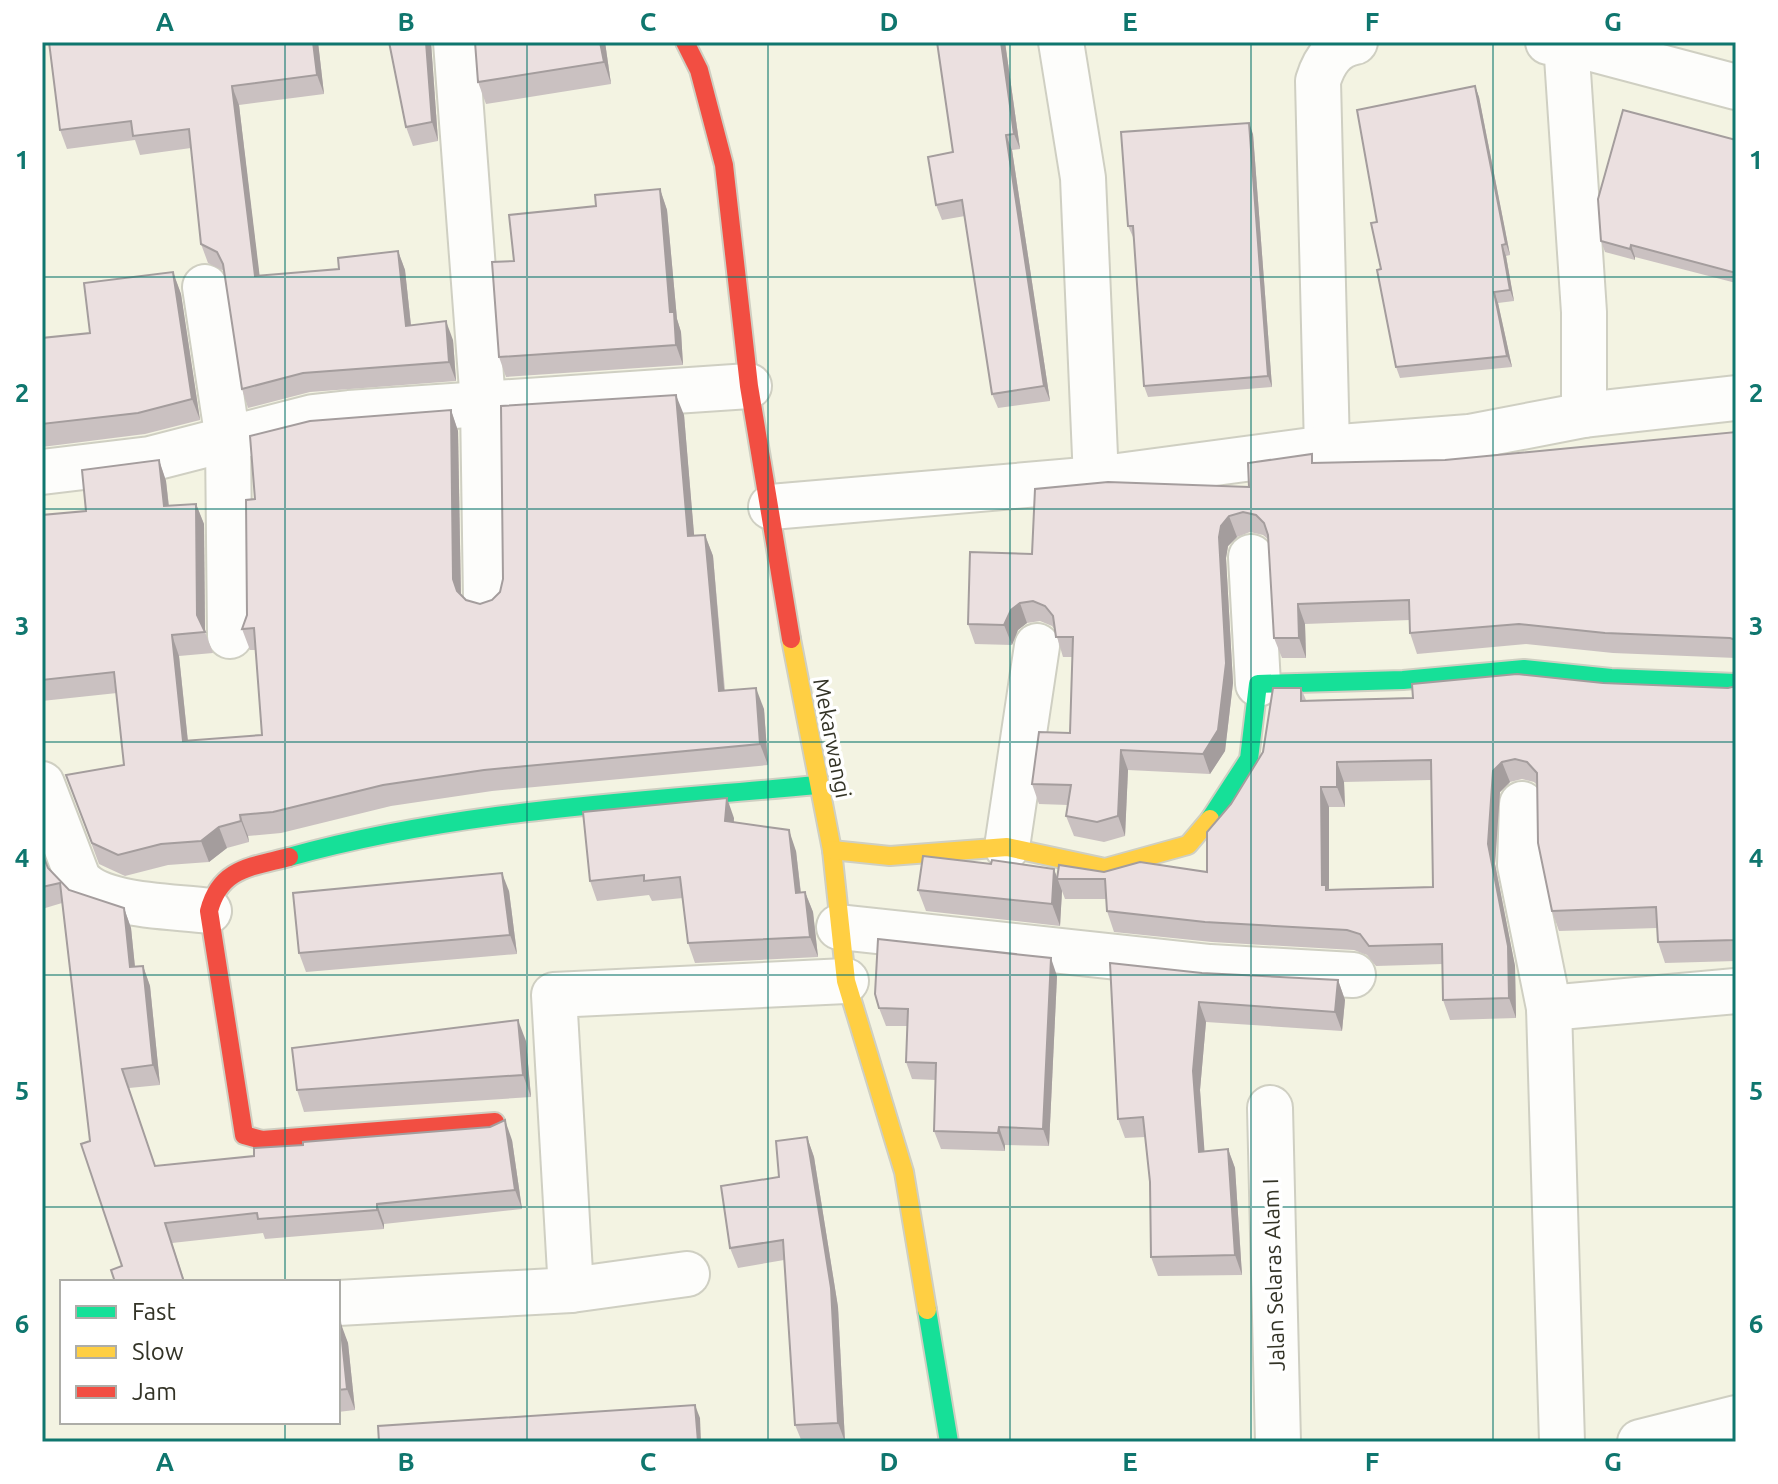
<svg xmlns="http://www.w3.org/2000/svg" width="1778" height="1484" font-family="Ubuntu,sans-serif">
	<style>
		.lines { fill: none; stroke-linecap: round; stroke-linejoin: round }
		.street-casing { stroke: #cfcfc2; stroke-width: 48 }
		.fast-casing { stroke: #cfcfc2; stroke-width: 22 }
		.slow-casing { stroke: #cfcfc2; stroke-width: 22 }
		.jam-casing { stroke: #cfcfc2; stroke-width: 22 }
		.street { stroke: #fdfdfb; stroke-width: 44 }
		.fast { stroke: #16e098; stroke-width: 18 }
		.slow { stroke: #ffcf43; stroke-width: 18 }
		.jam { stroke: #f24e42; stroke-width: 18 }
		.wall { fill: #cac1c1; fill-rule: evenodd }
		.shaded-wall { fill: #a49d9d }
		.building { fill: #ebe0e0; stroke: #a49d9d; stroke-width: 2; fill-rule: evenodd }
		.grid { fill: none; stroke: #0f766e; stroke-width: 2; stroke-opacity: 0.55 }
		.labels { text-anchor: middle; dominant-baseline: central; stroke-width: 7; stroke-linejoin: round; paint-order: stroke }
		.street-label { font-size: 22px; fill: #333326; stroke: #fff }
		.neatline { fill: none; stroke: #0f766e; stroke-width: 3 }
		.grid-label { font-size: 26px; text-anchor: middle; font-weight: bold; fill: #0f766e }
	</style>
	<rect width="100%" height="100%" fill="#f3f3e2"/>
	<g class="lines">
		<defs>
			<g id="street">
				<path d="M 456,42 L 483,403 L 486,600"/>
				<path d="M 1061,42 L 1083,178 L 1096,479"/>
				<path d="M 1548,42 L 1566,42 L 1736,87"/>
				<path d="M 1566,42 L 1584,312 L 1584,415"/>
				<path d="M 205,287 L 228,440 L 230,636"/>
				<path d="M 1327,448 L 1318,81 C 1324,61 1334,46 1355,42"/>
				<path d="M 42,472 L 150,459 L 313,417 L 349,413 L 749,386"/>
				<path d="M 771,507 L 1096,479 L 1327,448 L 1469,437 L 1584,415 L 1736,398"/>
				<path d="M 1251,557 L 1258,684"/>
				<path d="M 42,784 L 78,878 C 98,907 174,906 209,911"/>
				<path d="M 1522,804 L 1520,865 L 1549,1008 L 1562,1442"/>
				<path d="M 1007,847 L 1037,646"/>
				<path d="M 839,927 L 1210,967 L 1353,975"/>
				<path d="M 1549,1008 L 1736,991"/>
				<path d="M 1270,1108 L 1278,1442"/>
				<path d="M 571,1290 L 687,1274"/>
				<path d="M 338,1303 L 571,1290 L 554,995 L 846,981"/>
				<path d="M 1640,1442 L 1736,1418"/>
			</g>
			<g id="fast">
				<path d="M 1210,819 L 1249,759 L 1258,684 L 1403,680 L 1524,669 L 1611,678 L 1736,683"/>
				<path d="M 289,857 C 460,809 640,802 817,785"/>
				<path d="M 927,1310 L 949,1442"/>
			</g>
			<g id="slow">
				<path d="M 791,639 L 832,850 L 846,981 L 904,1172 L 927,1310"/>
				<path d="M 832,850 L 890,856 L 1007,847 L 1105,868 L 1188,845 L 1210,819"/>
			</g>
			<g id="jam">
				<path d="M 685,42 L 699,70 L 724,165 L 749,386 L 791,639"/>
				<path d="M 289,857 C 251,867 220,868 209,911 L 244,1135 L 262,1140 L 495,1122"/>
			</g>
		</defs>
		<use href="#street" class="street-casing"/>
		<use href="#fast" class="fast-casing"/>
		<use href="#slow" class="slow-casing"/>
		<use href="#jam" class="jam-casing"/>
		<use href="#street" class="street"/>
		<use href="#fast" class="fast"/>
		<use href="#slow" class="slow"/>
		<use href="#jam" class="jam"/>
	</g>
	<g class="wall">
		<path d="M 318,42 L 324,94 L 239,105 L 259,276 L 339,269 L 398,251 L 405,270 L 411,325 L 453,340 L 456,381 L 310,392 L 248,408 L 242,389 L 224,271 L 208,263 L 201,244 L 191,148 L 140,155 L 135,140 L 67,149 L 60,130 Z"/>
		<path d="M 389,42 L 431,42 L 438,141 L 413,146 L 406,127 Z"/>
		<path d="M 475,42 L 605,42 L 611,84 L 486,104 L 478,82 Z"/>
		<path d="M 937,42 L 1005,42 L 1020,149 L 1012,150 L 1050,401 L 998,408 L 992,394 L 965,216 L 942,220 L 936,205 L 953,152 Z"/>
		<path d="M 1475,86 L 1479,97 L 1510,255 L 1506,256 L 1514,301 L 1498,303 L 1512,367 L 1400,378 L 1396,367 L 1381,269 L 1377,222 Z"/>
		<path d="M 1253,134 L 1272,387 L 1148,397 L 1144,386 L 1134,237 L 1133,237 L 1128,226 Z"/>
		<path d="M 1736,140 L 1736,283 L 1635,257 L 1635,260 L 1605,252 L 1601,241 Z"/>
		<path d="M 660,189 L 667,210 L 677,319 L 681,332 L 683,365 L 506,377 L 499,357 L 514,261 L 596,206 Z"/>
		<path d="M 173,272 L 181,294 L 200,420 L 145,434 L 42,447 L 42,338 L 90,333 Z"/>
		<path d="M 451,410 L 458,431 L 461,596 L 466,600 L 480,604 L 492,600 L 684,415 L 694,536 L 705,535 L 713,556 L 725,690 L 764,709 L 768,765 L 492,791 L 391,806 L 281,833 L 248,836 L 249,842 L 227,848 L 209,862 L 168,865 L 125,876 L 99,864 L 66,775 L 124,765 L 117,693 L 42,701 L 42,515 L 86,511 L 159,460 L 166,481 L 169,506 L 196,504 L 204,524 L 205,632 L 213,653 L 179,656 L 188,741 L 262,735 L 256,650 L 250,650 L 242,629 L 247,615 L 255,499 Z"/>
		<path d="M 1736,432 L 1736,658 L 1613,653 L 1526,644 L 1417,654 L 1410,633 L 1410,620 L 1305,624 L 1306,658 L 1282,658 L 1274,638 L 1269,540 L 1263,535 L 1250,532 L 1237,537 L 1228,546 L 1226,558 L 1233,683 L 1225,751 L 1210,774 L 1128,770 L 1125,836 L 1104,842 L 1074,836 L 1066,816 L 1068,805 L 1039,804 L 1032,784 L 1070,733 L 1073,657 L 1063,657 L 1055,630 L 1052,626 L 1040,621 L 1027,623 L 1018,630 L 1012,645 L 975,644 L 968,624 L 1032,554 L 1249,487 L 1315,463 L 1445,460 Z"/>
		<path d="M 1603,683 L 1728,688 L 1736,686 L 1736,961 L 1665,963 L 1658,942 L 1657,928 L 1559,931 L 1552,911 L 1537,785 L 1534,782 L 1522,779 L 1510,782 L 1500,792 L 1495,864 L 1515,966 L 1516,1018 L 1450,1020 L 1443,1000 L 1443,964 L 1376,966 L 1367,955 L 1354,950 L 1212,942 L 1114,932 L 1107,911 L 1106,899 L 1065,899 L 1062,891 L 1060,926 L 926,911 L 918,890 L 991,864 L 1054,869 L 1057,879 L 1104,872 L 1207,872 L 1231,804 L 1301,688 L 1306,700 L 1413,698 ZM 1431,780 L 1433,887 L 1329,889 L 1329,807 L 1345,807 L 1344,782 Z"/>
		<path d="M 734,818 L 734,822 L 796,851 L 801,893 L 805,892 L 813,912 L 818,957 L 695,963 L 688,943 L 683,898 L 652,901 L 649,895 L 597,901 L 590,881 Z"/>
		<path d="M 42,853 L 48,868 L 69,890 L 124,908 L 131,928 L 135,967 L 143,966 L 150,986 L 160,1085 L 129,1088 L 155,1166 L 512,1140 L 522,1209 L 384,1224 L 384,1229 L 265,1239 L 263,1233 L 172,1243 L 185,1282 L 115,1282 L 122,1266 L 90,1141 L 62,903 L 42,909 Z"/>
		<path d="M 509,891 L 517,954 L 306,972 L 299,953 Z"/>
		<path d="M 1202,973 L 1338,980 L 1345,1000 L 1342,1031 L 1206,1022 L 1200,1090 L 1204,1151 L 1228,1149 L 1235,1168 L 1242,1275 L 1158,1276 L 1151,1257 L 1150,1182 L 1145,1137 L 1125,1138 L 1118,1119 Z"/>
		<path d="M 1057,976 L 1049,1146 L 1005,1145 L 1005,1151 L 941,1149 L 934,1131 L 936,1080 L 912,1079 L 906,1062 L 907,1026 L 886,1026 L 879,1008 Z"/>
		<path d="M 526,1041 L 531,1097 L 304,1112 L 297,1090 Z"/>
		<path d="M 807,1137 L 814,1157 L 838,1307 L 845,1442 L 802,1442 L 795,1425 L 784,1260 L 738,1268 L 730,1248 Z"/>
		<path d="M 338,1321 L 348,1343 L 355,1410 L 338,1412 Z"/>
	</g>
	<g class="shaded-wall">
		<path d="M 313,42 L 318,42 L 324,94 L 317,75 Z"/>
		<path d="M 426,42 L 431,42 L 438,141 L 432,122 Z"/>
		<path d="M 600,42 L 605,42 L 611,84 L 604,62 Z"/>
		<path d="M 1001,42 L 1005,42 L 1020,149 L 1014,134 Z"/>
		<path d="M 232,86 L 239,105 L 262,295 L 255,276 Z"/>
		<path d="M 1475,86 L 1479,97 L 1510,255 L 1506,244 Z"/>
		<path d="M 1249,123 L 1253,134 L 1272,387 L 1268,376 Z"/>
		<path d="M 1006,135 L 1012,150 L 1050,401 L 1044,386 Z"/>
		<path d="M 660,189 L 667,210 L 677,319 L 681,332 L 683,365 L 676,345 L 670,312 Z"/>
		<path d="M 1502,245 L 1506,256 L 1514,301 L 1510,290 Z"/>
		<path d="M 1631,245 L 1635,257 L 1635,260 L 1630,249 Z"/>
		<path d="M 398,251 L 405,270 L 413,345 L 406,326 Z"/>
		<path d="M 173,272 L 181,294 L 200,420 L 192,399 Z"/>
		<path d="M 1494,292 L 1498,303 L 1512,367 L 1507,356 Z"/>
		<path d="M 446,321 L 453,340 L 456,381 L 449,362 Z"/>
		<path d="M 676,395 L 684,415 L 696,557 L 688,536 Z"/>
		<path d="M 451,410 L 458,431 L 461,600 L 453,579 Z"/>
		<path d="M 159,460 L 166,481 L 171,527 L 164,506 Z"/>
		<path d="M 196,504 L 204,524 L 205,632 L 197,615 Z"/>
		<path d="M 1229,516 L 1237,537 L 1228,546 L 1226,558 L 1233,683 L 1225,751 L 1210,774 L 1203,754 L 1219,537 L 1221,526 Z"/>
		<path d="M 705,535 L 713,556 L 726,712 L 719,691 Z"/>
		<path d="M 1020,603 L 1027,623 L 1018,630 L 1012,645 L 1004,625 L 1011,610 Z"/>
		<path d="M 1298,604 L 1305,624 L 1306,658 L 1299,638 Z"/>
		<path d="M 172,635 L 179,656 L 190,762 L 183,741 Z"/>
		<path d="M 756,688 L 764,709 L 768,765 L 760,744 Z"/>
		<path d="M 1121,750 L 1128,770 L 1125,836 L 1118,816 Z"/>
		<path d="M 1337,762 L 1344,782 L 1345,807 L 1337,787 Z"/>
		<path d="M 1502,762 L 1510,782 L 1500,792 L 1495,864 L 1515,966 L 1516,1018 L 1509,998 L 1488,844 L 1493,771 Z"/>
		<path d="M 1321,787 L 1329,807 L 1329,892 L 1322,885 Z"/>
		<path d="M 727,798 L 734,818 L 732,841 L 725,821 Z"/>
		<path d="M 240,815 L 248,836 L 249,842 L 241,821 Z"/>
		<path d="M 219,827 L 227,848 L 209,862 L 201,841 Z"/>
		<path d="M 789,830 L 796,851 L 803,913 L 796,893 Z"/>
		<path d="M 1054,869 L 1062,891 L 1060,926 L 1052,904 Z"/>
		<path d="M 502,873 L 509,891 L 517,954 L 510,935 Z"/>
		<path d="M 805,892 L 813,912 L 818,957 L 810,937 Z"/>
		<path d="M 124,908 L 131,928 L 137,987 L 130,967 Z"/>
		<path d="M 1051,958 L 1057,976 L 1049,1146 L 1043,1129 Z"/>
		<path d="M 143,966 L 150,986 L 160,1085 L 153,1065 Z"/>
		<path d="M 1338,980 L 1345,1000 L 1342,1031 L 1335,1012 Z"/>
		<path d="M 1199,1002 L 1206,1022 L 1200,1090 L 1206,1171 L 1199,1152 L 1193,1071 Z"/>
		<path d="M 518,1020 L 526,1041 L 531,1097 L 523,1075 Z"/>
		<path d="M 505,1120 L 512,1140 L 522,1209 L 515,1190 Z"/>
		<path d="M 999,1127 L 1005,1145 L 1005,1151 L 998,1133 Z"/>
		<path d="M 807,1137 L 814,1157 L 838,1307 L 845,1442 L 838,1423 Z"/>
		<path d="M 1228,1149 L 1235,1168 L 1242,1275 L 1235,1255 Z"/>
		<path d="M 377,1204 L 384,1224 L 384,1229 L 377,1210 Z"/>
		<path d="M 340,1321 L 348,1343 L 355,1410 L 347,1389 Z"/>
		<path d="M 695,1405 L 700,1418 L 701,1442 L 698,1442 Z"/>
	</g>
	<g class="building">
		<path d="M 49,42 L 313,42 L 317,75 L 232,86 L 255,276 L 339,269 L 338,258 L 398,251 L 406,326 L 446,321 L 449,362 L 303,373 L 242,389 L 223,264 L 217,252 L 201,244 L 189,129 L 133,136 L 131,121 L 60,130 Z"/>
		<path d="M 389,42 L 426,42 L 432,122 L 406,127 Z"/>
		<path d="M 475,42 L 600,42 L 604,62 L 478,82 Z"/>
		<path d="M 937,42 L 1001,42 L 1014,134 L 1006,135 L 1044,386 L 992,394 L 962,200 L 936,205 L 928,157 L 953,152 Z"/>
		<path d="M 1475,86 L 1506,244 L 1502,245 L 1510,290 L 1494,292 L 1507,356 L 1396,367 L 1377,270 L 1381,269 L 1371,223 L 1377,222 L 1357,110 Z"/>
		<path d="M 1623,110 L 1736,140 L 1736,273 L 1631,245 L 1630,249 L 1601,241 L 1598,199 Z"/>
		<path d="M 1249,123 L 1268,376 L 1144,386 L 1133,226 L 1128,226 L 1121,132 Z"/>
		<path d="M 660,189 L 670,312 L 674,312 L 676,345 L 499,357 L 492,262 L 514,261 L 509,215 L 596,206 L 595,195 Z"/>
		<path d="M 173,272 L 192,399 L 138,413 L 42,424 L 42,338 L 90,333 L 84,283 Z"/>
		<path d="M 676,395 L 688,536 L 705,535 L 719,691 L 756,688 L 760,744 L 484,770 L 383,785 L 273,812 L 240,815 L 241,821 L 219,827 L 201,841 L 161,844 L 118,855 L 92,843 L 66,775 L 124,765 L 114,672 L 42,680 L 42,515 L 86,511 L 82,470 L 159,460 L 164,506 L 196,504 L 197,615 L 205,632 L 172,635 L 183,741 L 262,735 L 254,628 L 242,629 L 247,615 L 246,500 L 255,499 L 250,436 L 310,421 L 451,410 L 453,579 L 457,591 L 466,600 L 480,604 L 492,600 L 500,592 L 503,579 L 501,406 Z"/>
		<path d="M 1736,432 L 1736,640 L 1730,638 L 1605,633 L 1519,624 L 1410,633 L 1409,600 L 1298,604 L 1299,638 L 1274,638 L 1268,535 L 1264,523 L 1256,515 L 1243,512 L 1229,516 L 1221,526 L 1219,537 L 1226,663 L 1218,730 L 1203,754 L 1121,750 L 1118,816 L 1097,822 L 1066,816 L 1071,785 L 1032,784 L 1039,732 L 1070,733 L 1073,637 L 1056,637 L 1053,616 L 1045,606 L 1033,601 L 1020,603 L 1011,610 L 1004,625 L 968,624 L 970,552 L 1032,554 L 1035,489 L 1108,482 L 1249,487 L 1248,463 L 1312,454 L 1312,463 L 1445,460 Z"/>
		<path d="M 1517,674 L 1603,683 L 1728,688 L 1736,686 L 1736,940 L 1658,942 L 1656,907 L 1552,911 L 1538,843 L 1537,773 L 1527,762 L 1515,759 L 1502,762 L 1493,771 L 1488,844 L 1508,946 L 1509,998 L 1443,1000 L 1442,944 L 1369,946 L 1360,934 L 1347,930 L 1205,922 L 1107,911 L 1105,879 L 1057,879 L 1059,865 L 1104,872 L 1140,862 L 1207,872 L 1207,832 L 1231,804 L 1263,752 L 1273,688 L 1301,688 L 1301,701 L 1413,698 L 1412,684 ZM 1431,760 L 1433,887 L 1326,890 L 1326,885 L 1322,885 L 1321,787 L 1337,787 L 1337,762 Z"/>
		<path d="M 727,798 L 725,821 L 789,830 L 796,893 L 805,892 L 810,937 L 688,943 L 680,877 L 644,881 L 644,875 L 590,881 L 583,812 Z"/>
		<path d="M 42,853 L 48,868 L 69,890 L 124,908 L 130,967 L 143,966 L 153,1065 L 122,1069 L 155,1166 L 254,1156 L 254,1148 L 303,1145 L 303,1142 L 490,1127 L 505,1120 L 515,1190 L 377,1204 L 377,1210 L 258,1219 L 257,1213 L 165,1223 L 184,1282 L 115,1282 L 111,1270 L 122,1266 L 81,1144 L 90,1141 L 60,883 L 42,887 Z"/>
		<path d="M 923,856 L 991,864 L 992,860 L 1054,869 L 1052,904 L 918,890 Z"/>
		<path d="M 502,873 L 510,935 L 299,953 L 293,893 Z"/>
		<path d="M 878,939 L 1051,958 L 1043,1129 L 999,1127 L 998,1133 L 934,1131 L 936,1063 L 906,1062 L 908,1009 L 879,1008 L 875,994 Z"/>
		<path d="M 1110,963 L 1202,973 L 1338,980 L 1335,1012 L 1199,1002 L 1193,1071 L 1199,1152 L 1228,1149 L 1235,1255 L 1151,1257 L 1150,1182 L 1143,1117 L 1118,1119 Z"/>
		<path d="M 518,1020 L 523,1075 L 297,1090 L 292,1048 Z"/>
		<path d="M 807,1137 L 831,1288 L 838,1423 L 795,1425 L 783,1240 L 730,1248 L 721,1186 L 779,1177 L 776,1141 Z"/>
		<path d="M 338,1321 L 340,1321 L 347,1389 L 338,1390 Z"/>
		<path d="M 695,1405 L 698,1442 L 379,1442 L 378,1426 Z"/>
	</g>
	<path class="grid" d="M 285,42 L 285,1282M 527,42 L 527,1442M 768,42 L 768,1442M 1010,42 L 1010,1442M 1251,42 L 1251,1442M 1493,42 L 1493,1442M 42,277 L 1736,277M 42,509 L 1736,509M 42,742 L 1736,742M 42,975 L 1736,975M 42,1207 L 1736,1207M 285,1422 L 285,1442"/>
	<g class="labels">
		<g class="street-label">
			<text transform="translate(833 738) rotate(79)">Mekarwangi</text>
			<text transform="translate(1273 1275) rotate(-92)">Jalan Selaras Alam I</text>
		</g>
	</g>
	<rect width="1778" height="1484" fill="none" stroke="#ffffff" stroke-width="88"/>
	<rect x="60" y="1280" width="280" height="144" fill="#ffffff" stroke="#adada8" stroke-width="2"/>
	<rect x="76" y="1306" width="40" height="12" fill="#16e098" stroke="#adada8" stroke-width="2"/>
	<text x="132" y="1320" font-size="24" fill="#333326">Fast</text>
	<rect x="76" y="1346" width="40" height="12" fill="#ffcf43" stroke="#adada8" stroke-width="2"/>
	<text x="132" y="1360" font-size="24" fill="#333326">Slow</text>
	<rect x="76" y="1386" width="40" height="12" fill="#f24e42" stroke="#adada8" stroke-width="2"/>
	<text x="132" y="1400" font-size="24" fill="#333326">Jam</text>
	<rect x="44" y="44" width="1690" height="1396" class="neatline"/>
	<g class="grid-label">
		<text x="165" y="31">A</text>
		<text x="406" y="31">B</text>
		<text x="648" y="31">C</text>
		<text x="889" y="31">D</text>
		<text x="1130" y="31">E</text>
		<text x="1372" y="31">F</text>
		<text x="1613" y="31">G</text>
		<text x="22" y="169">1</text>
		<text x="1756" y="169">1</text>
		<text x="22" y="402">2</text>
		<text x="1756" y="402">2</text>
		<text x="22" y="635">3</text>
		<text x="1756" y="635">3</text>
		<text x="22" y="867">4</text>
		<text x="1756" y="867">4</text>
		<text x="22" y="1100">5</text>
		<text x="1756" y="1100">5</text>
		<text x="22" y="1333">6</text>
		<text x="1756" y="1333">6</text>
		<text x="165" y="1471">A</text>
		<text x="406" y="1471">B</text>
		<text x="648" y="1471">C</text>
		<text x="889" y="1471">D</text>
		<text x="1130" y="1471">E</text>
		<text x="1372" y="1471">F</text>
		<text x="1613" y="1471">G</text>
	</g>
</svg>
